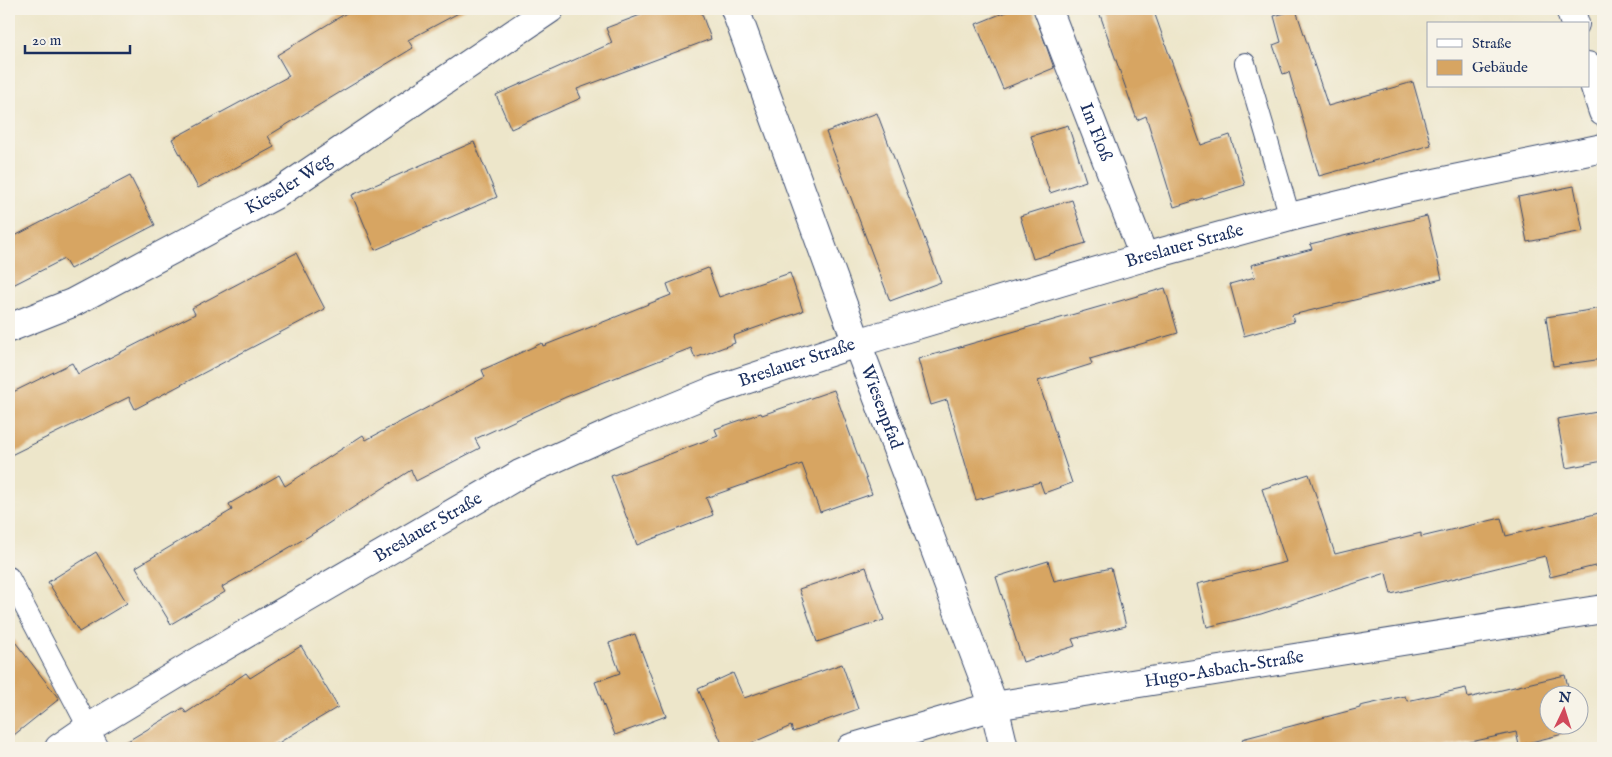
<svg xmlns="http://www.w3.org/2000/svg" width="1612" height="757" font-family="'IM FELL English',serif">
	<style>
		.building { fill: #d7a562 }
		.lines { fill: none; stroke-linecap: round; stroke-linejoin: round }
		.lane-casing { stroke: #3a4a6e; stroke-width: 22 }
		.street-casing { stroke: #3a4a6e; stroke-width: 30 }
		.lane { stroke: #fff; stroke-width: 20 }
		.street { stroke: #fff; stroke-width: 28 }
		.labels { text-anchor: middle; dominant-baseline: central; stroke-width: 4; stroke-linejoin: round; paint-order: stroke }
		.street-label { font-size: 18px; fill: #1b2f5e; stroke: #f7f3e8 }
	</style>
	<rect width="100%" height="100%" fill="#f7f3e8"/>
	<filter id="ink" filterUnits="userSpaceOnUse"><feTurbulence type="fractalNoise" baseFrequency=".02" numOctaves="2"/><feDisplacementMap in="SourceGraphic" scale="10" xChannelSelector="R" yChannelSelector="G"/><feConvolveMatrix kernelMatrix="1 2 1 2 8 2 1 2 1" color-interpolation-filters="sRGB"/></filter>
	<filter id="wash" filterUnits="userSpaceOnUse"><feTurbulence type="fractalNoise" baseFrequency=".0096" numOctaves="4" result="noise"/><feDisplacementMap in="SourceGraphic" scale="20" xChannelSelector="R" yChannelSelector="G"/><feGaussianBlur stdDeviation="1.12" result="paint"/><feColorMatrix in="noise" values="0 0 0 0 0 0 0 0 0 0 0 0 0 0 0 0 0 1.4 0 .05"/><feComposite in="paint" operator="in"/></filter>
	<g filter="url(#wash)">
		<rect width="100%" height="100%" fill="#ede6ca"/>
		<g id="blocks">
			<g class="building">
				<path d="M 353,9 L 466,9 L 408,40 L 413,48 L 268,136 L 274,147 L 198,188 L 172,139 L 289,76 L 277,55 Z"/>
				<path d="M 656,9 L 700,9 L 711,39 L 577,89 L 581,98 L 511,129 L 496,95 L 612,43 L 606,28 Z"/>
				<path d="M 1013,9 L 1033,9 L 1054,68 L 1003,89 L 976,24 Z"/>
				<path d="M 1098,9 L 1153,9 L 1201,145 L 1230,135 L 1245,185 L 1174,207 L 1146,116 L 1137,120 Z"/>
				<path d="M 1296,10 L 1328,106 L 1413,82 L 1431,145 L 1319,176 L 1289,72 L 1283,74 L 1273,45 L 1281,42 L 1274,16 Z"/>
				<path d="M 877,113 L 941,282 L 890,301 L 826,132 Z"/>
				<path d="M 1068,125 L 1086,181 L 1050,193 L 1031,136 Z"/>
				<path d="M 474,142 L 497,197 L 375,250 L 352,195 Z"/>
				<path d="M 130,176 L 155,225 L 70,269 L 64,259 L 9,287 L 9,239 Z"/>
				<path d="M 1574,186 L 1583,231 L 1527,242 L 1518,197 Z"/>
				<path d="M 1072,200 L 1086,243 L 1033,259 L 1020,216 Z"/>
				<path d="M 1427,216 L 1442,279 L 1292,315 L 1294,322 L 1244,336 L 1230,284 L 1255,277 L 1251,265 L 1312,249 L 1310,244 Z"/>
				<path d="M 296,253 L 325,309 L 135,409 L 129,397 L 9,456 L 9,394 L 72,363 L 78,374 L 195,314 L 192,308 Z"/>
				<path d="M 708,268 L 719,297 L 790,273 L 803,311 L 733,336 L 735,343 L 695,358 L 691,348 L 566,397 L 475,439 L 480,448 L 416,481 L 411,470 L 309,536 L 222,587 L 225,592 L 171,624 L 136,567 L 232,510 L 229,504 L 279,475 L 285,486 L 363,435 L 366,440 L 485,377 L 482,370 L 542,343 L 543,346 L 671,295 L 667,284 Z"/>
				<path d="M 1165,288 L 1178,333 L 1090,359 L 1092,364 L 1038,381 L 1072,483 L 1044,493 L 1040,482 L 976,500 L 947,400 L 931,405 L 918,359 Z"/>
				<path d="M 1603,308 L 1603,359 L 1553,366 L 1546,317 Z"/>
				<path d="M 834,390 L 872,494 L 820,512 L 802,464 L 706,498 L 713,515 L 637,545 L 611,476 L 718,436 L 715,429 L 761,413 L 762,415 Z"/>
				<path d="M 1603,411 L 1603,461 L 1566,468 L 1557,419 Z"/>
				<path d="M 1309,474 L 1335,554 L 1421,533 L 1421,537 L 1501,518 L 1506,536 L 1603,512 L 1603,564 L 1550,577 L 1545,556 L 1391,594 L 1386,573 L 1261,614 L 1207,627 L 1197,584 L 1286,562 L 1262,489 Z"/>
				<path d="M 96,552 L 127,603 L 79,632 L 48,582 Z"/>
				<path d="M 1048,561 L 1054,581 L 1111,568 L 1126,626 L 1072,639 L 1075,646 L 1023,662 L 996,577 Z"/>
				<path d="M 866,567 L 884,620 L 817,642 L 799,589 Z"/>
				<path d="M 9,634 L 59,699 L 9,739 Z"/>
				<path d="M 635,634 L 666,716 L 615,735 L 595,682 L 620,673 L 609,643 Z"/>
				<path d="M 301,646 L 338,707 L 270,748 L 116,748 L 183,708 L 186,713 L 246,673 L 250,678 Z"/>
				<path d="M 842,664 L 858,709 L 793,732 L 791,726 L 740,748 L 724,748 L 698,689 L 733,673 L 744,698 Z"/>
				<path d="M 1565,675 L 1570,694 L 1550,694 L 1550,724 L 1578,724 L 1579,730 L 1519,745 L 1516,732 L 1444,748 L 1244,748 L 1242,739 L 1360,708 L 1360,706 L 1405,696 L 1407,701 L 1466,688 L 1468,698 Z"/>
			</g>
		</g>
	</g>
	<g filter="url(#ink)">
		<use href="#blocks" fill-opacity="0" stroke="#3a4a6e" stroke-width="1"/>
		<g class="lines">
			<defs>
				<g id="lane">
					<path d="M 1245,63 L 1290,217"/>
					<path d="M 9,577 L 99,748"/>
				</g>
				<g id="street">
					<path id="s1" d="M 735,9 L 857,343 L 994,706 L 1004,748"/>
					<path id="s2" d="M 1048,9 L 1144,257"/>
					<path d="M 1570,9 L 1575,24"/>
					<path d="M 1588,66 L 1603,112"/>
					<path id="s3" d="M 9,328 L 72,303 L 277,194 L 550,9"/>
					<path id="s4" d="M 59,748 L 88,728 L 199,661 L 520,474 L 618,430 L 715,390 L 857,343 L 1144,257 L 1290,217 L 1401,190 L 1603,148"/>
					<path id="s5" d="M 851,748 L 994,706 L 1603,609"/>
				</g>
			</defs>
			<use href="#lane" class="lane-casing"/>
			<use href="#street" class="street-casing"/>
			<use href="#lane" class="lane"/>
			<use href="#street" class="street"/>
		</g>
	</g>
	<g class="labels">
		<g class="street-label">
			<text stroke="none"><textPath href="#s2" startOffset="132">Im Floß</textPath></text>
			<text stroke="none"><textPath href="#s3" startOffset="315">Kieseler Weg</textPath></text>
			<text stroke="none"><textPath href="#s4" startOffset="1240">Breslauer Straße</textPath></text>
			<text stroke="none"><textPath href="#s4" startOffset="835">Breslauer Straße</textPath></text>
			<text stroke="none"><textPath href="#s1" startOffset="424">Wiesenpfad</textPath></text>
			<text stroke="none"><textPath href="#s4" startOffset="430">Breslauer Straße</textPath></text>
			<text stroke="none"><textPath href="#s5" startOffset="382">Hugo-Asbach-Straße</textPath></text>
		</g>
	</g>
	<rect width="1612" height="757" fill="none" stroke="#f7f3e8" stroke-width="30"/>
	<rect x="1427" y="22" width="162" height="65" fill="#f7f3e8" stroke="#9fa5b1"/>
	<rect x="1437" y="39" width="25" height="8" fill="#ffffff" stroke="#9fa5b1"/>
	<text x="1472" y="48" font-size="15" fill="#1b2f5e">Straße</text>
	<rect x="1437" y="60" width="25" height="15" fill="#d7a562" stroke="#9fa5b1"/>
	<text x="1472" y="72" font-size="15" fill="#1b2f5e">Gebäude</text>
	<g transform="translate(1564 710) rotate(4)"><circle r="24" fill="#f7f3e8" stroke="#9fa5b1"/>
	<path d="M0-4L9 19L0 12L-9 19Z" fill="#d1495b"/>
	<text y="-8" font-size="14" font-weight="bold" text-anchor="middle" fill="#1b2f5e">N</text>
	</g>
	<path d="M25 45v8h105v-8" fill="none" stroke="#1b2f5e" stroke-width="2.5"/>
	<text x="32" y="45" font-size="15" fill="#1b2f5e" stroke="#f7f3e8" stroke-width="4" paint-order="stroke">20 m</text>
</svg>
